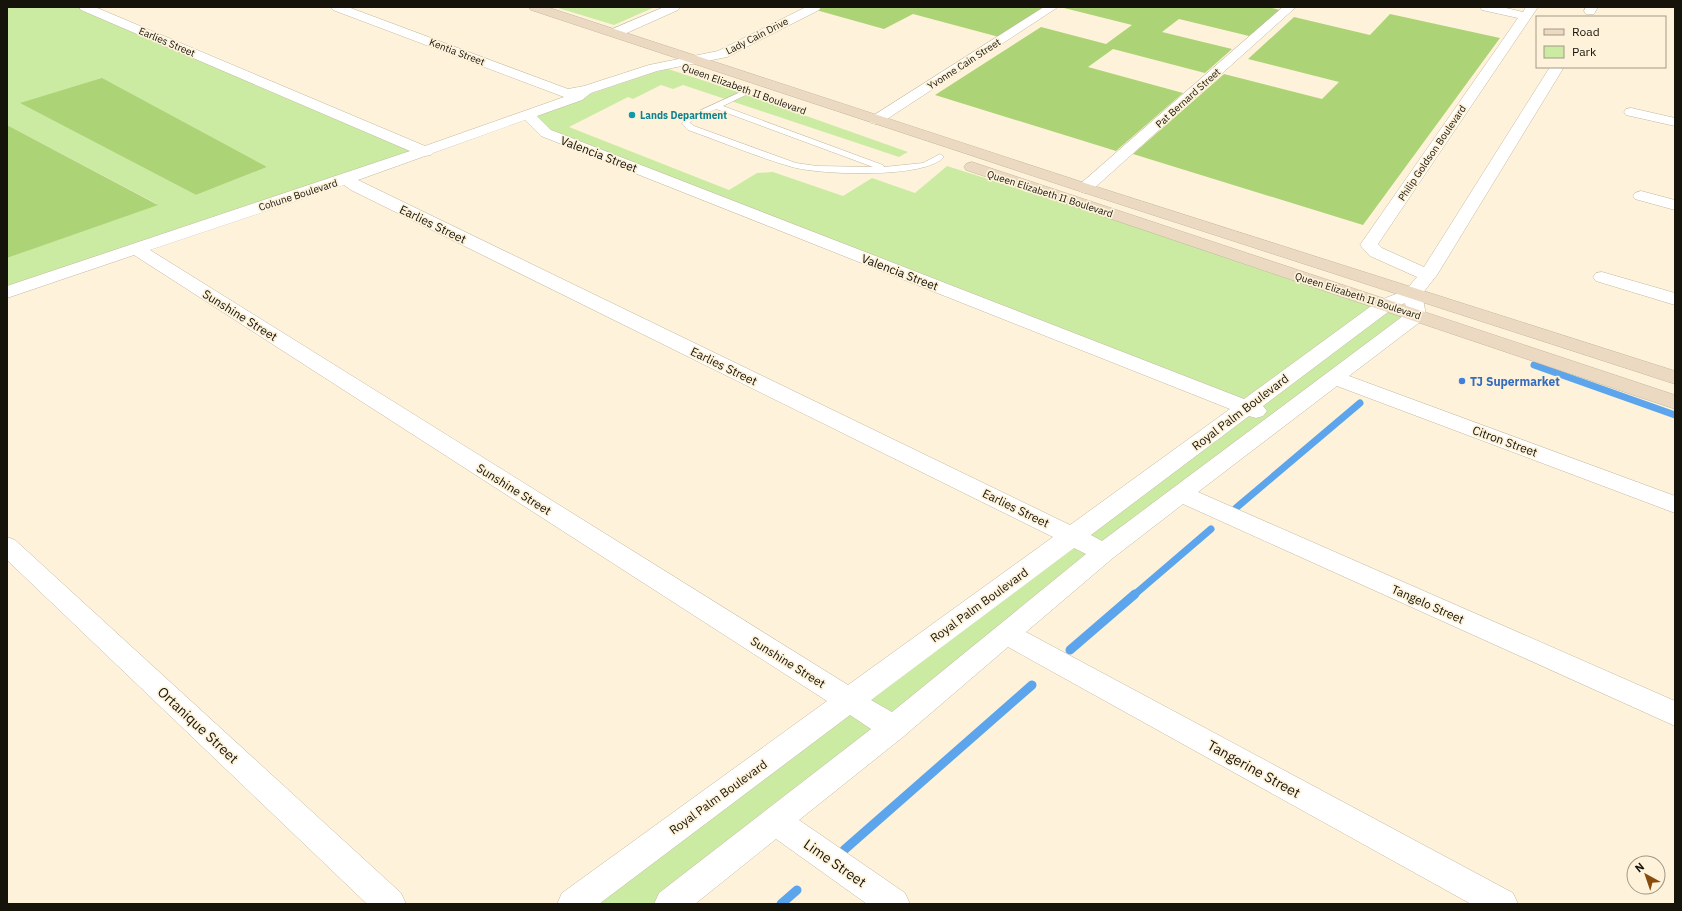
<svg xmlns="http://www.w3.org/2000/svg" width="1682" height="911" font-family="'IBM Plex Sans',sans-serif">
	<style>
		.green { fill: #cbeba3; fill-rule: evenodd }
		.forest { fill: #acd376 }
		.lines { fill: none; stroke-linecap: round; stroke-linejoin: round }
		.stream-far1 { stroke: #5ca5ec; stroke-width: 7 }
		.stream { stroke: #5ca5ec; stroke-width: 9 }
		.lane-casing { stroke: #c2b8a0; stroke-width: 1 }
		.street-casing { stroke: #c2b8a0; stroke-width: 1 }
		.secondary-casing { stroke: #c2b8a0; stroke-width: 1 }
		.lane { fill: #fff; fill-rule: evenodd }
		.street { fill: #fff; fill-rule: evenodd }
		.secondary { fill: #ecd9c2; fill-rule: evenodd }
		.culture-dot { fill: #0f9aa8; stroke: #fef3da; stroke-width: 1.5 }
		.shop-dot { fill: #3f7fe0; stroke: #fef3da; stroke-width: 1.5 }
		.labels { text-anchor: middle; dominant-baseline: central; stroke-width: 3.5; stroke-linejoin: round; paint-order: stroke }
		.far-street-label { font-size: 10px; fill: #16130a; stroke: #fef3da }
		.far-culture-label { font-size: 10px; font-weight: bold; fill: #0d838f; stroke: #fef3da; text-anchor: start }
		.street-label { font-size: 12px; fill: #16130a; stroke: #fef3da }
		.shop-label { font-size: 12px; font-weight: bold; fill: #366cbe; stroke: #fef3da; text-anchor: start }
		.near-street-label { font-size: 14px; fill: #16130a; stroke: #fef3da }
	</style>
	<rect width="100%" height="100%" fill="#fef3da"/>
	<g class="green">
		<path d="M 7,7 L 85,7 L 426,152 L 7,291 L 7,258 L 157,204 L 7,125 ZM 21,103 L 267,167 L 196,195 Z"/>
		<path d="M 555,7 L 655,7 L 614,25 Z"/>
		<path d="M 668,69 L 739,92 L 908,152 L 899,157 L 683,85 L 673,89 L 661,85 L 633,99 L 628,97 L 569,127 L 729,190 L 757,173 L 773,172 L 843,196 L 872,178 L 915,193 L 947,166 L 1417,315 L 670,904 L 573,904 L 1246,407 L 546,133 L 528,115 L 655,72 Z"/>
	</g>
	<g class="forest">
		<path d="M 821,7 L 1047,7 L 999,37 L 913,14 L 884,29 L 816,10 Z"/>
		<path d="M 1065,7 L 1268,7 L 1280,10 L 1249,36 L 1179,19 L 1162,32 L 1232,49 L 1205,73 L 1113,49 L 1088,67 L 1183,93 L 1116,151 L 935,95 L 1041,27 L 1106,44 L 1132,25 L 1064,8 Z"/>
		<path d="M 1390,14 L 1500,38 L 1363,225 L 1133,154 L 1224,74 L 1322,99 L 1339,82 L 1248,59 L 1294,17 L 1370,35 Z"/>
		<path d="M 102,78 L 267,167 L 196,195 L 20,103 Z"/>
		<path d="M 7,125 L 158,205 L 7,258 Z"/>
	</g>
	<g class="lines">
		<g class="stream-far1">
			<path d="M 1534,365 L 1675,415"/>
			<path d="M 1236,508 L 1360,403"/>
			<path d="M 1134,595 L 1211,529"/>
		</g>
		<g class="stream">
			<path d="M 1070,650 L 1135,594"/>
			<path d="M 844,850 L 1032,685"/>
			<path d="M 781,904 L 797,890"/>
		</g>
		<defs>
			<path id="lane" d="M 747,89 L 751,91 L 750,93 L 723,106 L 883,165 L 884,167 L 923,163 L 940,154 L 944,157 C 925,179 820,175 792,167 C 757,157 722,142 688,130 L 682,124 L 684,118 ZM 716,109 L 873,167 L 817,166 L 796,163 L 694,126 L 690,123 L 691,121 Z"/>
			<g id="street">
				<path d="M 79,7 L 95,7 L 425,146 L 564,97 L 333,10 L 331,7 L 348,7 L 568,89 L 584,86 L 649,65 L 718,51 L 806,7 L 821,7 L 819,10 L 727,57 L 657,71 L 591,93 L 582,100 L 537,116 L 551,130 L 1244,399 L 1378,301 L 1406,290 L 1417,277 L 1370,256 L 1360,245 L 1518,18 L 1482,10 L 1480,7 L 1502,7 L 1523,12 L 1526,7 L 1538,7 L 1378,244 L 1382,248 L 1424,267 L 1550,67 L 1564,67 L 1437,275 L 1422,294 L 1426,315 L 1424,319 L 1349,376 L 1675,496 L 1675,513 L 1337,386 L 1198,492 L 1675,701 L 1675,726 L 1183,504 L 1113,558 L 1026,632 L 1513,893 L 1518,904 L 1471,904 L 1008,647 L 903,737 L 799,820 L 905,893 L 910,904 L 867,904 L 776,839 L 695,904 L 654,904 L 659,893 L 871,729 L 850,715 L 599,904 L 557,904 L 562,893 L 827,701 L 134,255 L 7,298 L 7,286 L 410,151 L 81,10 ZM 525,120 L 541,136 L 1230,409 L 1070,525 L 358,180 L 425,156 L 431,155 L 433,153 ZM 344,185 L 351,190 L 1053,537 L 848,685 L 150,250 ZM 1405,303 L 1407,313 L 1102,541 L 1091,535 L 1249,416 L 1256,418 L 1263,416 L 1267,411 L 1263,406 L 1392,309 ZM 1074,548 L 1086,554 L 892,712 L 871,700 Z"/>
				<path d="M 664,7 L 680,7 L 678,10 L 620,36 L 610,36 L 609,33 L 610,30 Z"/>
				<path d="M 1044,7 L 1058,7 L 881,123 L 876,124 L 871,123 L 869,120 L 871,117 Z"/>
				<path d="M 1283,7 L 1296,7 L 1091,191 L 1085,193 L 1079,191 L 1077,188 L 1079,185 Z"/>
				<path d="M 1586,7 L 1598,7 L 1594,14 L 1586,14 L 1584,11 Z"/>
				<path d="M 1631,108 L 1675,118 L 1675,126 L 1626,115 L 1624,112 L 1626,109 Z"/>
				<path d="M 1641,191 L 1675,200 L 1675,210 L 1635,199 L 1633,196 L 1635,193 Z"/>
				<path d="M 1602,272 L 1675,293 L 1675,305 L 1596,281 L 1593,277 L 1596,273 Z"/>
				<path d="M 7,537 L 15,540 L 401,893 L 406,904 L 367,904 L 7,560 Z"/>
			</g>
			<g id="secondary">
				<path d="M 529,7 L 547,7 L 1091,185 L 1675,371 L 1675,384 L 1079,191 L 531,10 Z"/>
				<path d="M 972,162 L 1675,395 L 1675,409 L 966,170 L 964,167 L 966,164 Z"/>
			</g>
		</defs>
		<use href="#lane" class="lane-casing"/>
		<use href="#street" class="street-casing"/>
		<use href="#secondary" class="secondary-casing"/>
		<use href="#lane" class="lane"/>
		<use href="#street" class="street"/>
		<use href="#secondary" class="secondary"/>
	</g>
	<circle class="culture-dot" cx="632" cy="115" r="4"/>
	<circle class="shop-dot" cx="1462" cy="381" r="4"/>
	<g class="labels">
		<g class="far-street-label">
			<text transform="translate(757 36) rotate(-27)">Lady Cain Drive</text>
			<text transform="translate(167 42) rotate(23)">Earlies Street</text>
			<text transform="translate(457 52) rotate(21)">Kentia Street</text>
			<text transform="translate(964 64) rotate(-33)">Yvonne Cain Street</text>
			<text transform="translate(744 89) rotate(20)">Queen Elizabeth II Boulevard</text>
			<text transform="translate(1188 98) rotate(-42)">Pat Bernard Street</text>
			<text transform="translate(1432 153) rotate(-56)">Philip Goldson Boulevard</text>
			<text transform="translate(1050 194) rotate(18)">Queen Elizabeth II Boulevard</text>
			<text transform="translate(298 195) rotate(-18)">Cohune Boulevard</text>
			<text transform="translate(1358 296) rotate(18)">Queen Elizabeth II Boulevard</text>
		</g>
		<g class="far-culture-label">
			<text x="640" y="115">Lands Department</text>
		</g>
		<g class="street-label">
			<text transform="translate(599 154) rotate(21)">Valencia Street</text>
			<text transform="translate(433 224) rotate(26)">Earlies Street</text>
			<text transform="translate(900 272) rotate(21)">Valencia Street</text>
			<text transform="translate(240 315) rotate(32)">Sunshine Street</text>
			<text transform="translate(724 366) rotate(26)">Earlies Street</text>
			<text transform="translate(1240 412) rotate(-37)">Royal Palm Boulevard</text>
			<text transform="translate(1505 441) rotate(20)">Citron Street</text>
			<text transform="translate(514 489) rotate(32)">Sunshine Street</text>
			<text transform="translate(1016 508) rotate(26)">Earlies Street</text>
			<text transform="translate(1428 604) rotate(24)">Tangelo Street</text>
			<text transform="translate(979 605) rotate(-36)">Royal Palm Boulevard</text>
			<text transform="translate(788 662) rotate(32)">Sunshine Street</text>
			<text transform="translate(718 797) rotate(-36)">Royal Palm Boulevard</text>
		</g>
		<g class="shop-label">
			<text x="1470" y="381">TJ Supermarket</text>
		</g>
		<g class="near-street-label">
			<text transform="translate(198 725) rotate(43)">Ortanique Street</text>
			<text transform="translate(1254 769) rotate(29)">Tangerine Street</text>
			<text transform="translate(835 863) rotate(35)">Lime Street</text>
		</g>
	</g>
	<rect width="1682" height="911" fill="none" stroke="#16130a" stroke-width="16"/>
	<rect x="1536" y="16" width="130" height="52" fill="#fef3da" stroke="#a19987"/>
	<rect x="1544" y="29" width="20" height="6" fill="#ecd9c2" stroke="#a19987"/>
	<text x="1572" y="36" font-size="12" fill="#16130a">Road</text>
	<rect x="1544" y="46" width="20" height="12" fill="#cbeba3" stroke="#a19987"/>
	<text x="1572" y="56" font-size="12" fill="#16130a">Park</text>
	<g transform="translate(1646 875) rotate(320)"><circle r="19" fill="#fef3da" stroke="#a19987"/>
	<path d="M0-3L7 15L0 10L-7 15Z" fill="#894c0c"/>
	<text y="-6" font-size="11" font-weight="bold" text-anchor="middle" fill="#16130a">N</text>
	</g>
</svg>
